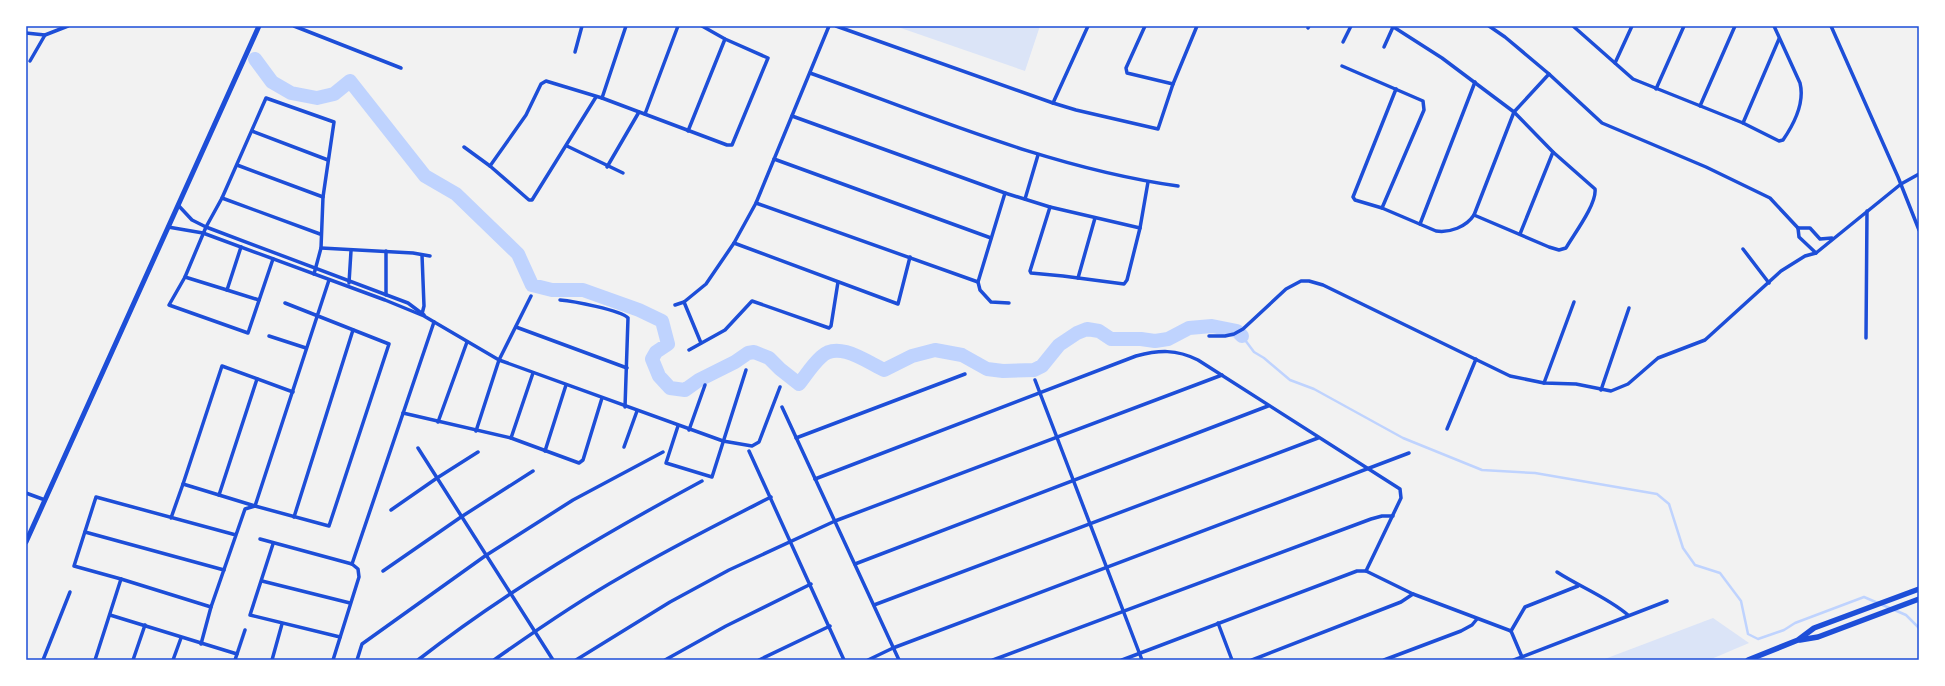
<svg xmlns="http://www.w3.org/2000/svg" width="1945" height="686" font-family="Roboto,sans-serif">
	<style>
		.green { fill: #dbe4f7 }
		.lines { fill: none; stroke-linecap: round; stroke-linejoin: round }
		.stream { stroke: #bfd3fe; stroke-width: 2.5 }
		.river { stroke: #bfd3fe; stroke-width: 14 }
		.minor { stroke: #1d4ed8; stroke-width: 3.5 }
		.secondary { stroke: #1d4ed8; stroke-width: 5 }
		.primary { stroke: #1d4ed8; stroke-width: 5.5 }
		.neatline { fill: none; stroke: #1d4ed8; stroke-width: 1.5 }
	</style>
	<rect width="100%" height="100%" fill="#f2f2f2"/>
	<g class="green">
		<path d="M 895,26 L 1040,26 L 1025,71 Z"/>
		<path d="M 1713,618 L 1749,643 L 1709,660 L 1602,660 Z"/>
	</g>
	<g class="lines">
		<path class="stream" d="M 1242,336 L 1254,352 L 1264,358 L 1290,380 L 1314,389 L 1403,438 L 1482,470 L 1535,473 L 1657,494 L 1669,504 L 1683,548 L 1695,565 L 1720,573 L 1741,601 L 1748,634 L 1758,639 L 1784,630 L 1795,623 L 1864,597 L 1906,615 L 1919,628"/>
		<path class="river" d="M 255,59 L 272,82 L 291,93 L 317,98 L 334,94 L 350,81 L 425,176 L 456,194 L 518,254 L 532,285 L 552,290 L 583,290 L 639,310 L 662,321 L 668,344 L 656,352 L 652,359 L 659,376 L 670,388 L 685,390 L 699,380 L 735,362 L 748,353 L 754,352 L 769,358 L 780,369 L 799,384 C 806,375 813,364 821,357 C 838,340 867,362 884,370 L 912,356 L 935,350 L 962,355 L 987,369 L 1003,371 L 1034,370 L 1042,366 L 1059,345 L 1077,333 L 1087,329 L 1099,331 L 1111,339 L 1141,339 L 1155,341 L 1168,339 L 1189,328 L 1212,326 L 1237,331 L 1242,336"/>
		<g class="minor">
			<path d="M 294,26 L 401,68"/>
			<path d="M 836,26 L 1053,103 L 1088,26"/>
			<path d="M 1145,26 L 1126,68 L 1127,73 L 1173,84"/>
			<path d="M 1392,26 L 1442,58 L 1514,112 L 1553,152 L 1595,189 C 1597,204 1574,234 1566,248 L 1559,250 L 1549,247 L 1474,215"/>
			<path d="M 1489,26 L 1505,37 L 1549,74 L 1602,123 L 1706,167 L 1770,198 L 1798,228"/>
			<path d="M 1573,26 L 1633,79 L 1743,123 L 1779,141 L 1783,140 C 1794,124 1805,103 1800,83 L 1774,26"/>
			<path d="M 1831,26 L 1898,177 L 1919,230"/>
			<path d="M 1308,28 L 1309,26"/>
			<path d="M 26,33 L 45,35 L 68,26"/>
			<path d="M 1343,42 L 1351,26"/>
			<path d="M 1384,47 L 1393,27"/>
			<path d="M 575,52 L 582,26"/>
			<path d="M 30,61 L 45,35"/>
			<path d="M 1615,63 L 1632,26"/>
			<path d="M 1342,66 L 1423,101 L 1424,110 L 1382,208"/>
			<path d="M 810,73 C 930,116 1050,168 1178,186"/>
			<path d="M 1396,89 L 1353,197 L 1355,200 L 1382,208 L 1436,231 C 1450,233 1466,227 1474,215 L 1514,112 L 1549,74"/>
			<path d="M 1656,89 L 1684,26"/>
			<path d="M 602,98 L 626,26"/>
			<path d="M 1053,103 L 1076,110 L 1158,129 L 1173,84 L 1197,26"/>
			<path d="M 1700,106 L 1735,26"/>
			<path d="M 645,114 L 678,26"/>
			<path d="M 792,116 L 1005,193 L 1050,207 L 1140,228"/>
			<path d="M 1743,123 L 1779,39"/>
			<path d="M 252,131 L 328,160"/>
			<path d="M 688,131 L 725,39"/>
			<path d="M 567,146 L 623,173"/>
			<path d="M 464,147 L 490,166 L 529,200 L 532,200 L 596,97"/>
			<path d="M 774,159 L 991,238"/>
			<path d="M 237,165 L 323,197"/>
			<path d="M 490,166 L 526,115 L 541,84 L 546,81 L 602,98 L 727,145 L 732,145 L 768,58 L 725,39 L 702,26"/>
			<path d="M 607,167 L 639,112"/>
			<path d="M 1005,193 L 978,282 L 980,290 L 991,302 L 1009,303"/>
			<path d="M 222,198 L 320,234"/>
			<path d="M 1025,199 L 1038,155"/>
			<path d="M 756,203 L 978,282"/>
			<path d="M 178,205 L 192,220 L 206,227 L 408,303 L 424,315"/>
			<path d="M 1050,207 L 1030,271 L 1031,273 L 1063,276 L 1124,284 L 1127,280 L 1140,228 L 1148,182"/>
			<path d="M 1420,224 L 1475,82"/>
			<path d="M 168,227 L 203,233 L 385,300 L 424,316 L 499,360 L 723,441 L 752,446 L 759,442 L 780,387"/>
			<path d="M 1798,228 L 1810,228 L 1820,239 L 1832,238"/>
			<path d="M 1798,228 L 1799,237 L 1816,253"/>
			<path d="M 1520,234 L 1553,152"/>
			<path d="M 734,243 L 898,304 L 910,257"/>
			<path d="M 321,248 L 413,253 L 430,256"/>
			<path d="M 1743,249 L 1769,283"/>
			<path d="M 273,259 L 248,333 L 169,305 L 185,277 L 206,227 L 222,198 L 266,98 L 334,122 L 323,197 L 321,248 L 314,274"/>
			<path d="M 185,277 L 227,290 L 241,247"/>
			<path d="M 1078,278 L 1095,218"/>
			<path d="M 349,283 L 351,251"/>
			<path d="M 227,290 L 259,300"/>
			<path d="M 386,295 L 386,251"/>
			<path d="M 560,300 C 572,301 621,310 628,318 L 625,407"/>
			<path d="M 684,302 L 701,343"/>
			<path d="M 285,303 L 389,344 L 329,526 L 255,506 L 329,280"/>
			<path d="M 675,305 L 684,302 L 706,284 L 734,243 L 756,203 L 829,26"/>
			<path d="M 422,314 L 424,306 L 422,255"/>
			<path d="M 516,327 L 627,368"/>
			<path d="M 269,336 L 306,348"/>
			<path d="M 1209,336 L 1225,336 L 1234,334 L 1243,329 L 1286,289 L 1301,281 L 1309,281 L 1323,285 L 1510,376 L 1544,383 L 1576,384 L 1611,391 L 1628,384 L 1658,358 L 1705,340 L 1781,271 L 1805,256 L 1816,253 L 1901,184 L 1919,174"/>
			<path d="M 1866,338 L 1867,211"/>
			<path d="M 689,350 L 725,330 L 752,301 L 829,328 L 831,326 L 838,282"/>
			<path d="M 1035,380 L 1142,660"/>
			<path d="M 1544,383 L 1574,302"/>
			<path d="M 1601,390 L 1629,308"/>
			<path d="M 782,407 L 899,660"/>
			<path d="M 403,413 L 511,438 L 579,463 L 583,460 L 602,398"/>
			<path d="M 438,422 L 467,342"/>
			<path d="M 678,426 L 666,463 L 712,477 L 746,370"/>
			<path d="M 1447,429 L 1476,359"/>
			<path d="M 689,430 L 705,385"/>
			<path d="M 476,431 L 499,360 L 531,296"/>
			<path d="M 511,438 L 533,373"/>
			<path d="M 796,438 L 965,374"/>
			<path d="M 624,447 L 637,411"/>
			<path d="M 418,448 L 553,660"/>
			<path d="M 545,451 L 566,385"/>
			<path d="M 749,451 L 844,660"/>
			<path d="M 815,479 L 1136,356 C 1159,350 1176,349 1198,360 L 1400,489 L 1401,498 L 1366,571"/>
			<path d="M 183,484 L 222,366 L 293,392"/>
			<path d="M 26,493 L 45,500"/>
			<path d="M 219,495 L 257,379"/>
			<path d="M 391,510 L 437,478 L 478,452"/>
			<path d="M 294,517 L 353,330"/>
			<path d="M 171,518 L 183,484 L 255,506 L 245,509 L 211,607 L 121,579 L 74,566 L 96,497 L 236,535"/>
			<path d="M 85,532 L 224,570"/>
			<path d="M 260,539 L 352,564 L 358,569 L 359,577 L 333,660"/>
			<path d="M 273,544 L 250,615 L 340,637"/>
			<path d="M 352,564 L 434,322"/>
			<path d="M 855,564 L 1268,406"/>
			<path d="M 383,571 L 461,517 L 533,471"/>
			<path d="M 1557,572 C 1580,587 1607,597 1628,615"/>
			<path d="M 262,581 L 350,603"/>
			<path d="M 874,605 L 1318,438"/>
			<path d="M 110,615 L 237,654 L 235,660"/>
			<path d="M 1218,623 L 1232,660"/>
			<path d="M 1511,631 L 1525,607 L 1578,586"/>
			<path d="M 1511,631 L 1522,657"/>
			<path d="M 201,644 L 211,607"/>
			<path d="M 237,654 L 245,630"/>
			<path d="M 43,660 L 70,592"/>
			<path d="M 95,660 L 121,579"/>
			<path d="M 133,660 L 145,625"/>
			<path d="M 173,660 L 181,638"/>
			<path d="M 272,660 L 282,624"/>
			<path d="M 357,660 L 362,644 L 485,556 L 573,500 L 663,452"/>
			<path d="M 418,660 C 506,591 604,534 702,481"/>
			<path d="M 494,660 C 535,631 577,602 621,577 C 670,548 720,523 771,497"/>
			<path d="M 576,660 L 670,602 L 729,570 L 835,521 L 1222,375"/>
			<path d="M 665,660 L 726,626 L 811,584"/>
			<path d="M 759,660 L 830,626"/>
			<path d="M 868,660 L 893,648 L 1409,453"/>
			<path d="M 993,660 L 1371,519 L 1382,516 L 1393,516"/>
			<path d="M 1122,660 L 1357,571 L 1366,571 L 1413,594 L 1511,631"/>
			<path d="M 1252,660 L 1401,602 L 1413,594"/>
			<path d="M 1384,660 L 1461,631 L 1472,625 L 1477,619"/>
			<path d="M 1514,660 L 1667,601"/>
		</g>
		<path class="secondary" d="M 26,542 L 259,26"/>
		<g class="primary">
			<path d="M 1800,640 L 1818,637 L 1919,599"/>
			<path d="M 1748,660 L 1798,640 L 1814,628 L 1919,589"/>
		</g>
	</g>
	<rect width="1945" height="686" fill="none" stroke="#ffffff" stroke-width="54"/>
	<rect x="27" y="27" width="1891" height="632" class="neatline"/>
</svg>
